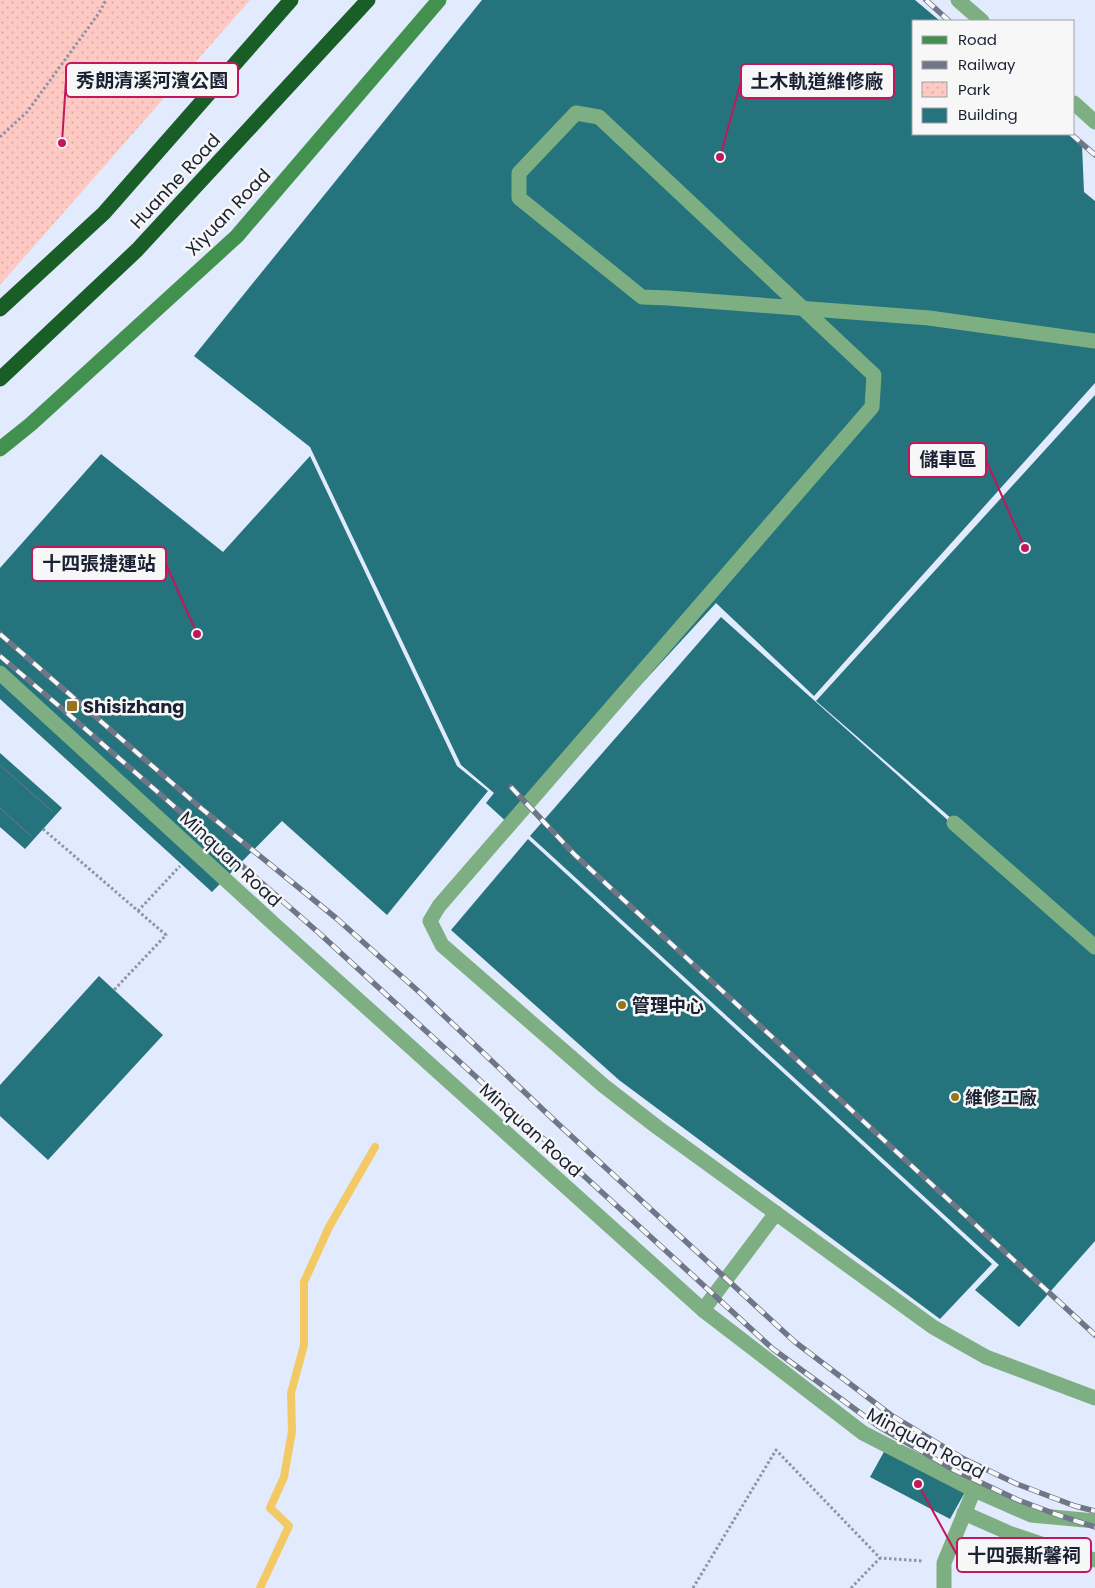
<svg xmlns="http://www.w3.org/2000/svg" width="1095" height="1588" font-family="Poppins,'Noto Sans TC',sans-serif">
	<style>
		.park { fill: url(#park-dots) }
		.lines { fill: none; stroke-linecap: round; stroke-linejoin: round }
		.stream { stroke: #f3c966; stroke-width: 8 }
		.building { fill: #24737d }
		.path { stroke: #8c94a6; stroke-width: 3; stroke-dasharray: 2.5 2.5; stroke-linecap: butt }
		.lane { stroke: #7eaf82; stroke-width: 15 }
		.secondary { stroke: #43914e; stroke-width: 15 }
		.highway { stroke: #195e26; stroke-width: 15 }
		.tram { stroke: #6f7688; stroke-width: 1 }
		.rail-casing { stroke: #6f7688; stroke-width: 5.5 }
		.rail { stroke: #f7f7f7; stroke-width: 4; stroke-dasharray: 11; stroke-linecap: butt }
		.poi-dot { fill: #96751d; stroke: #f7f7f7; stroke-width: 2 }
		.labels { text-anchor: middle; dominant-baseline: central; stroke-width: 5; stroke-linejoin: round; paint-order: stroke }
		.street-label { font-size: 18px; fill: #1a2132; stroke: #f7f7f7 }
		.poi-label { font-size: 18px; font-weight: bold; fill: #1a2132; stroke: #f7f7f7; text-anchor: start }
		.leader { fill: none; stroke: #c2185b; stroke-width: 2 }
		.callout-dot { fill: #c2185b; stroke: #f7f7f7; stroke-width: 2 }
		.callout { fill: #f7f7f7; stroke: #c2185b; stroke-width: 2 }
		.callout-label { font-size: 19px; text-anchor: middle; font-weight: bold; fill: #1a2132 }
	</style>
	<defs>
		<pattern id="park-dots" width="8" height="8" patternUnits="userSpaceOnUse" patternTransform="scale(1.25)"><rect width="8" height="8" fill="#fec9c3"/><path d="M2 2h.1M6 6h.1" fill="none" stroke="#d9aca8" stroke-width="1.8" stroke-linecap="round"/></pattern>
	</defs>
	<rect width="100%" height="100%" fill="#e2eafd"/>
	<path class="park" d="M 0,0 L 250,0 L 0,285 Z"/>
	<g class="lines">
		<path class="stream" d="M 260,1588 L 289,1526 L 270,1508 L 284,1477 L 292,1431 L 291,1393 L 304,1345 L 304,1282 L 329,1227 L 375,1147"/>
	</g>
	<g class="building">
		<path d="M 482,0 L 915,0 L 940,21 L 914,21 L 914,134 L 1069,134 L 1082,145 L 1084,192 L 1095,201 L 1095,383 L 814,696 L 716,603 L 511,826 L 486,803 L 494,793 L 461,765 L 310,447 L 194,356 Z"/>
		<path d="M 1095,395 L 1095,943 L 816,701 Z"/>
		<path d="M 101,454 L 223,552 L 310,456 L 457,766 L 488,791 L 387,915 L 282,821 L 212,892 L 0,699 L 0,568 Z"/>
		<path d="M 721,617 L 1095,952 L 1095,1241 L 1019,1327 L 975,1290 L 999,1265 L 530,836 Z"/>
		<path d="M 0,753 L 62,808 L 25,849 L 0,827 Z"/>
		<path d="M 528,839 L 992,1264 L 940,1319 L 619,1080 L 451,930 Z"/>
		<path d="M 99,976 L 163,1035 L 48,1160 L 0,1116 L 0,1085 Z"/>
		<path d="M 885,1450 L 965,1492 L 950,1519 L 870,1477 Z"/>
	</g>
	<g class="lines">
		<g class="path">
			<path d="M 0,137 L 27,112 L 99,13 L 106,0"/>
			<path d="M 43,829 L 166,935 L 114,990"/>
			<path d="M 138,911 L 180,866"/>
			<path d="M 693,1588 L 776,1450 L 880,1558 L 923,1561"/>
			<path d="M 851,1588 L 880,1558"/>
		</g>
		<g class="lane">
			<path d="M 958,0 L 982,21"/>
			<path d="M 1074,103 L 1095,122"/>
			<path d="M 1095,341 L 929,318 L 668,298 L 642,297 L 519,198 L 519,173 L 576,113 L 599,117 L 874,375 L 872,407 L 439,906 L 430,921 L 442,945 L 604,1086 L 657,1127 L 933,1327 L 986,1357 L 1095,1398"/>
			<path d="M 0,673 L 275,925 L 703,1310 L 863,1433 L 974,1490 L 1031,1515 L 1095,1521"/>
			<path d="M 954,823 L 1095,947"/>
			<path d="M 703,1310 L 776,1213"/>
			<path d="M 964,1513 L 1009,1533 L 1071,1554 L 1095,1560"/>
			<path d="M 944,1588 L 944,1563 L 974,1490"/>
		</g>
		<path class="secondary" d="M 0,449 L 31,424 L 237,236 L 439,0"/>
		<g class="highway">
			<path d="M 0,309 L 104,213 L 291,0"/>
			<path d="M 0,379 L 137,250 L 368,0"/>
		</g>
		<g class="tram">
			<path d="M 0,765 L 53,812"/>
			<path d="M 0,808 L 31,836"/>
		</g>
		<defs>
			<g id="rail">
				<path d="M 926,0 L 949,21"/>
				<path d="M 1071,134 L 1095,155"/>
				<path d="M 0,634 L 202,809 L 336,918 L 417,990 L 556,1122 L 795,1342 L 891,1415 L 964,1459 L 1017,1484 L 1075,1506 L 1095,1511"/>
				<path d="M 0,656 L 66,712 L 319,933 L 773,1349 L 878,1426 L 954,1470 L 1018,1500 L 1058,1515 L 1095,1527"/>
				<path d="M 511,787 L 575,855 L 1095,1335"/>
			</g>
		</defs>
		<use href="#rail" class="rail-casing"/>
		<use href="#rail" class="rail"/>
	</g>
	<g class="poi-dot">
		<rect x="66" y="700" width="12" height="12" rx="2.5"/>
		<circle cx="622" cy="1005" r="5"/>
		<circle cx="955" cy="1097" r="5"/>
	</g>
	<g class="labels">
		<g class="street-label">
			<text transform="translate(175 181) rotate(-47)">Huanhe Road</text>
			<text transform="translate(228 212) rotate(-46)">Xiyuan Road</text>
			<text transform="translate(231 859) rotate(43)">Minquan Road</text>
			<text transform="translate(531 1130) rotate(42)">Minquan Road</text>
			<text transform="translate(926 1443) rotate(28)">Minquan Road</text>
		</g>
		<g class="poi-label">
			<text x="83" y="706">Shisizhang</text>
			<text x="632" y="1005">管理中心</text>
			<text x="965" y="1097">維修工廠</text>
		</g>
	</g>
	<path class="leader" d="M62 143L66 80M720 157L741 81M1025 548L986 460M197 634L166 564M918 1484L957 1555"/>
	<g class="callout-dot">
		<circle cx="62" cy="143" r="5"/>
		<circle cx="720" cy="157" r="5"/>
		<circle cx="1025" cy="548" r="5"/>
		<circle cx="197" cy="634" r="5"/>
		<circle cx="918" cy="1484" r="5"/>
	</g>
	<g class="callout">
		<rect x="66" y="63" width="172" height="34" rx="5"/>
		<rect x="741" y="64" width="153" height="34" rx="5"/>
		<rect x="909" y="443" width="77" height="34" rx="5"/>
		<rect x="32" y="547" width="134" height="34" rx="5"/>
		<rect x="957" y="1538" width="134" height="34" rx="5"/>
	</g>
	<g class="callout-label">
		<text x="152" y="87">秀朗清溪河濱公園</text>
		<text x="817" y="88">土木軌道維修廠</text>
		<text x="948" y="466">儲車區</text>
		<text x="99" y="570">十四張捷運站</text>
		<text x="1024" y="1562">十四張斯馨祠</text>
	</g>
	<rect x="912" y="20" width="162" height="115" fill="#f7f7f7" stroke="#9fa1a8"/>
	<rect x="922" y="36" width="25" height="8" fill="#43914e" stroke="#9fa1a8"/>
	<text x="958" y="45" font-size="15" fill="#1a2132">Road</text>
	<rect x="922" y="61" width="25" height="8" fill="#6f7688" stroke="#9fa1a8"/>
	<text x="958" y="70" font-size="15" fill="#1a2132">Railway</text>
	<rect x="922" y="82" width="25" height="15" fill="url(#park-dots)" stroke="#9fa1a8"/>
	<text x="958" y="95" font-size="15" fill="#1a2132">Park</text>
	<rect x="922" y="108" width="25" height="15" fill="#24737d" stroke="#9fa1a8"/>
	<text x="958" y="120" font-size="15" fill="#1a2132">Building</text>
</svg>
